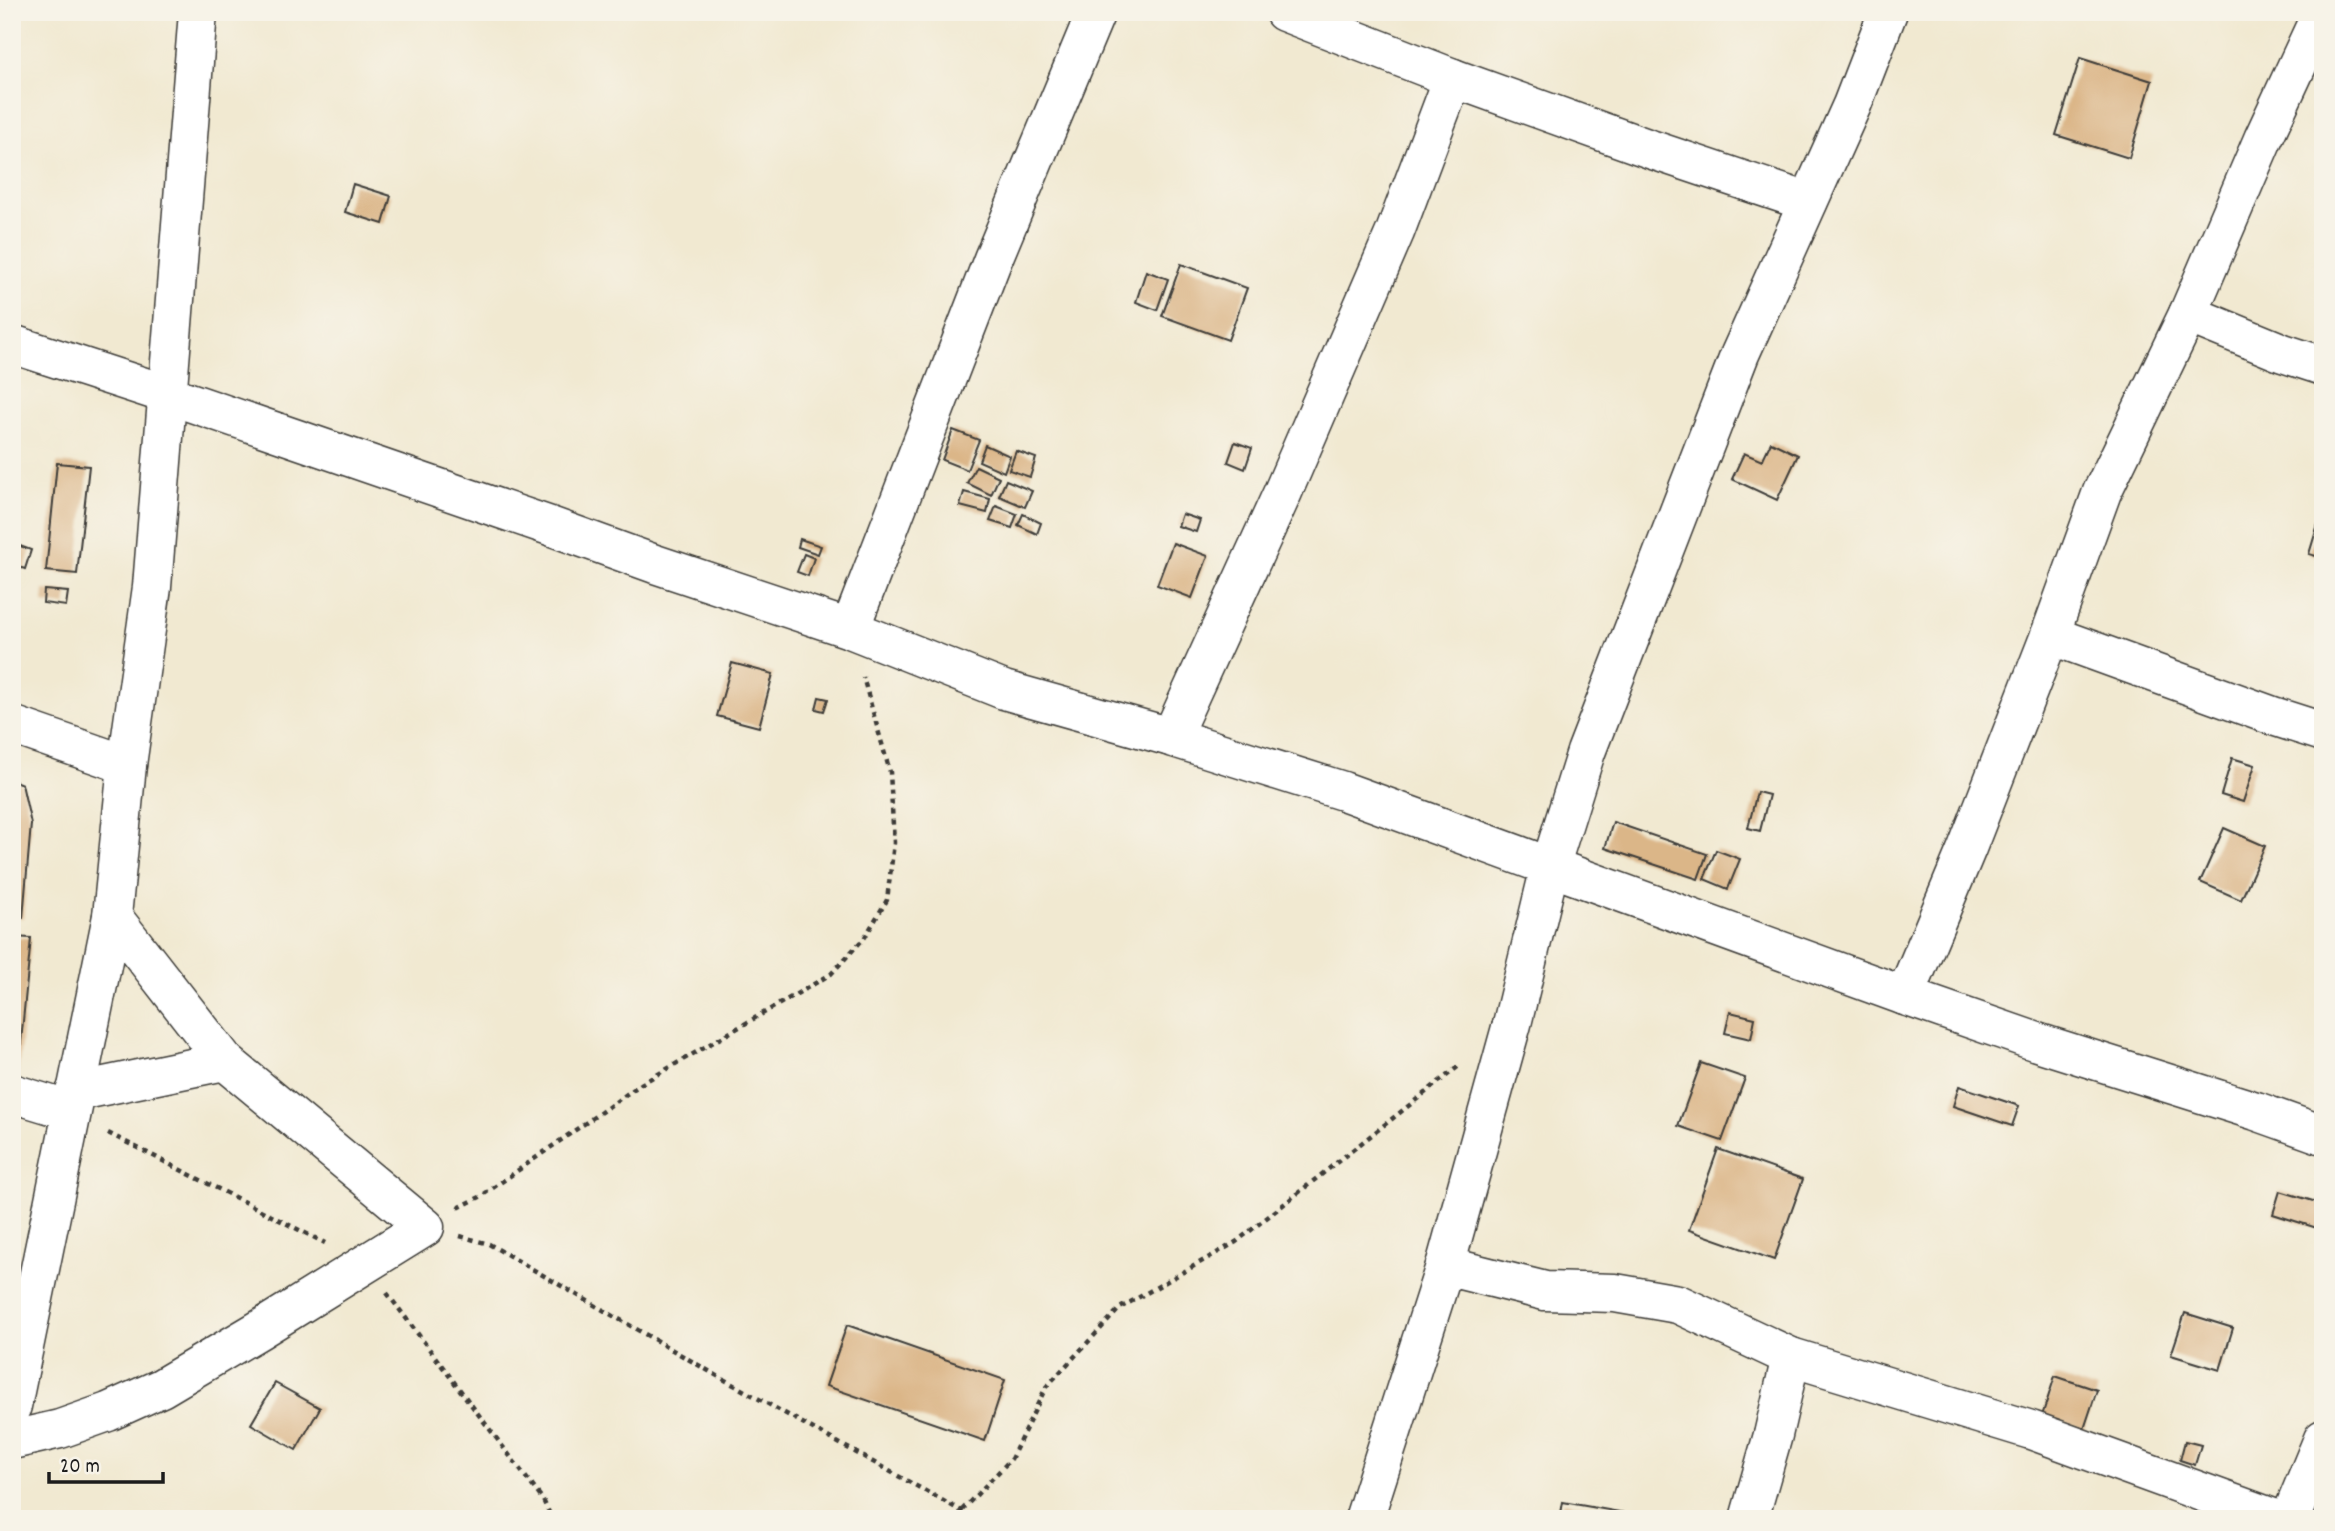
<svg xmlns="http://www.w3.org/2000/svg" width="2335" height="1531" font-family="Dekko,sans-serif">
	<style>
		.building { fill: #dbb688 }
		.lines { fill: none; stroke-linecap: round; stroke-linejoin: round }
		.minor-casing { stroke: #3c3b37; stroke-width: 41 }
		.path { stroke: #3c3b37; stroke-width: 4.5; stroke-dasharray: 5 5; stroke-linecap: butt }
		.minor { stroke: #fff; stroke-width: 38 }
	</style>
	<rect width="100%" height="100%" fill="#f7f3e8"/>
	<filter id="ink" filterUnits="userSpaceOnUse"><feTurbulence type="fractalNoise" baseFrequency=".0143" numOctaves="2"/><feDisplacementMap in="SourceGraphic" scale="14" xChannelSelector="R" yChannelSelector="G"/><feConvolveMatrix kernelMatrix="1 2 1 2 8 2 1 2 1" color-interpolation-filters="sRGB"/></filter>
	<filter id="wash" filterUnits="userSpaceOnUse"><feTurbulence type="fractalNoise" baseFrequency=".00686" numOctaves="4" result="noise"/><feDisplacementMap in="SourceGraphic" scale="28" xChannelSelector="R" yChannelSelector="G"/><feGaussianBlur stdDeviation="1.57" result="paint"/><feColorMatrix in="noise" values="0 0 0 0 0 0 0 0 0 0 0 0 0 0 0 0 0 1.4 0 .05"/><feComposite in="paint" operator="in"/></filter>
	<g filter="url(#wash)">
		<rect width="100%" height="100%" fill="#f1e9d1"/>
		<g id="blocks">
			<g class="building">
				<path d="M 2080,58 L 2152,81 L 2129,158 L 2056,135 Z"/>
				<path d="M 353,184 L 391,196 L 383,224 L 345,212 Z"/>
				<path d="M 1181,264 L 1247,288 L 1228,340 L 1162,316 Z"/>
				<path d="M 1146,271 L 1168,279 L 1157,310 L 1136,302 Z"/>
				<path d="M 953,430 L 979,440 L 967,470 L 942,460 Z"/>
				<path d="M 1235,442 L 1252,448 L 1245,469 L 1228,462 Z"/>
				<path d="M 1771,442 L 1798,455 L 1777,500 L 1732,479 L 1744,453 L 1762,461 Z"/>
				<path d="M 985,445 L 1010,456 L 1004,472 L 979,461 Z"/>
				<path d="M 1016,451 L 1036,458 L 1030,477 L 1009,470 Z"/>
				<path d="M 57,463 L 89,466 L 77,574 L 46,571 Z"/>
				<path d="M 976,466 L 999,477 L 991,495 L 967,483 Z"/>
				<path d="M 1006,480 L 1032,491 L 1025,507 L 999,496 Z"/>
				<path d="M 964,492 L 990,499 L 987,513 L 960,506 Z"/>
				<path d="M 996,506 L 1017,514 L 1012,528 L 990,521 Z"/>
				<path d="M 2322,511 L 2323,512 L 2323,558 L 2309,554 Z"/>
				<path d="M 1023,514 L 1041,523 L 1037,534 L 1018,525 Z"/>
				<path d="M 1182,514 L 1200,520 L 1196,532 L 1178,526 Z"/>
				<path d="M 800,539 L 821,546 L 818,554 L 798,547 Z"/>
				<path d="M 12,543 L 31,550 L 25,569 L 12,565 Z"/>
				<path d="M 1173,543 L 1208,556 L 1192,598 L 1157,585 Z"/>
				<path d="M 804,554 L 814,558 L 808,576 L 797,572 Z"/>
				<path d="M 44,590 L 68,592 L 66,606 L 43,603 Z"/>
				<path d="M 732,663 L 773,674 L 759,727 L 717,716 Z"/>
				<path d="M 819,697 L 828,699 L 824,711 L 816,709 Z"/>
				<path d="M 2232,758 L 2255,765 L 2243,802 L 2221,795 Z"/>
				<path d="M 12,780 L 22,784 L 31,824 L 23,918 L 12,917 Z"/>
				<path d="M 1757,792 L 1769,795 L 1760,831 L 1748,828 Z"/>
				<path d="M 1613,822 L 1707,854 L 1698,879 L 1605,848 Z"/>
				<path d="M 2224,828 L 2265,846 L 2241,900 L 2200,882 Z"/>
				<path d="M 1716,850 L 1740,859 L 1728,889 L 1704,879 Z"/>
				<path d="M 12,937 L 31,938 L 18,1073 L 12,1072 Z"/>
				<path d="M 1730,1012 L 1755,1018 L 1751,1039 L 1725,1033 Z"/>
				<path d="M 1701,1063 L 1745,1078 L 1722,1141 L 1678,1126 Z"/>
				<path d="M 1959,1086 L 2019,1106 L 2012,1126 L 1953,1106 Z"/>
				<path d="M 1718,1149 L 1803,1179 L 1774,1260 L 1689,1230 Z"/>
				<path d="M 2280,1191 L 2323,1204 L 2323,1219 L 2320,1229 L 2273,1214 Z"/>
				<path d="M 2185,1313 L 2233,1328 L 2220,1370 L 2171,1355 Z"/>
				<path d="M 847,1325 L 1005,1380 L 985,1441 L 826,1386 Z"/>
				<path d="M 2055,1376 L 2097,1390 L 2084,1429 L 2042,1416 Z"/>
				<path d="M 275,1383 L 320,1408 L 296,1450 L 251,1424 Z"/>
				<path d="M 2185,1441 L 2201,1445 L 2195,1465 L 2180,1460 Z"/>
				<path d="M 1563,1502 L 1631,1514 L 1630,1519 L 1560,1519 Z"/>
			</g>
		</g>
	</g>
	<g filter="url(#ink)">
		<use href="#blocks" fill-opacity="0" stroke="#3c3b37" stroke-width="2"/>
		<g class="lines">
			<defs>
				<g id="minor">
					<path d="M 1284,12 L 1453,78 L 1650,149 L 1808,202"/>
					<path d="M 2188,314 L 2283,353 L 2323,366"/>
					<path d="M 12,344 L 169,395 L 550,526 L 655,564 L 850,629 L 1004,690 L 1171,737 L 1343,791 L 1905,996 L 2037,1042 L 2256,1111 L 2323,1135"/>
					<path d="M 850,629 L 993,259 L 1096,12"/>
					<path d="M 2050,635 L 2273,716 L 2323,732"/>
					<path d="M 12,725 L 127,765"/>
					<path d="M 1171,737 L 1282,494 L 1395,232 L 1453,78"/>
					<path d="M 1905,996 L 1967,848 L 2050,635 L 2102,492 L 2188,314 L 2263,139 L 2322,12"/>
					<path d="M 75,1092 L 225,1061"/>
					<path d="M 12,1093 L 71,1111"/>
					<path d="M 1445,1266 L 1545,1291 L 1615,1293 L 1678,1304 L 1791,1357 L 2031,1430 L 2276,1519"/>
					<path d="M 12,1406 L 112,916 L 127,765 L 152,587 L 198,12"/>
					<path d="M 12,1440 L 60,1429 L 108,1412 L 161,1388 L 259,1330 L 425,1227 L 225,1061 L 112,916"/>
					<path d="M 1364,1519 L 1445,1266 L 1512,1024 L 1550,867 L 1586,752 L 1740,354 L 1852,105 L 1888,12"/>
					<path d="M 1749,1519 L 1773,1435 L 1791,1357"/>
					<path d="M 2290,1519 L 2323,1439"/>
				</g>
			</defs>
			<use href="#minor" class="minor-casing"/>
			<g class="path">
				<path d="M 108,1133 L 325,1243"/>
				<path d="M 458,1208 L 480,1197 L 641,1084 L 831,974 L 865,937 L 887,900 L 894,843 L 890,772 L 863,677"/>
				<path d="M 460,1236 L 489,1244 L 714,1374 L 976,1519"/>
				<path d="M 387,1293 L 543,1500 L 552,1519"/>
				<path d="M 962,1510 L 1011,1459 L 1046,1387 L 1120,1308 L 1236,1242 L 1459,1066"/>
			</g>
			<use href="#minor" class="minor"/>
		</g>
	</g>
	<rect width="2335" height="1531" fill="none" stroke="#f7f3e8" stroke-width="42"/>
	<path d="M49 1472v10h114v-10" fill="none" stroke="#1c1c1c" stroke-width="3.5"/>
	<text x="60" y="1472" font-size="21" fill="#1c1c1c" stroke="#f7f3e8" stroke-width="5" paint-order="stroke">20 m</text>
</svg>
